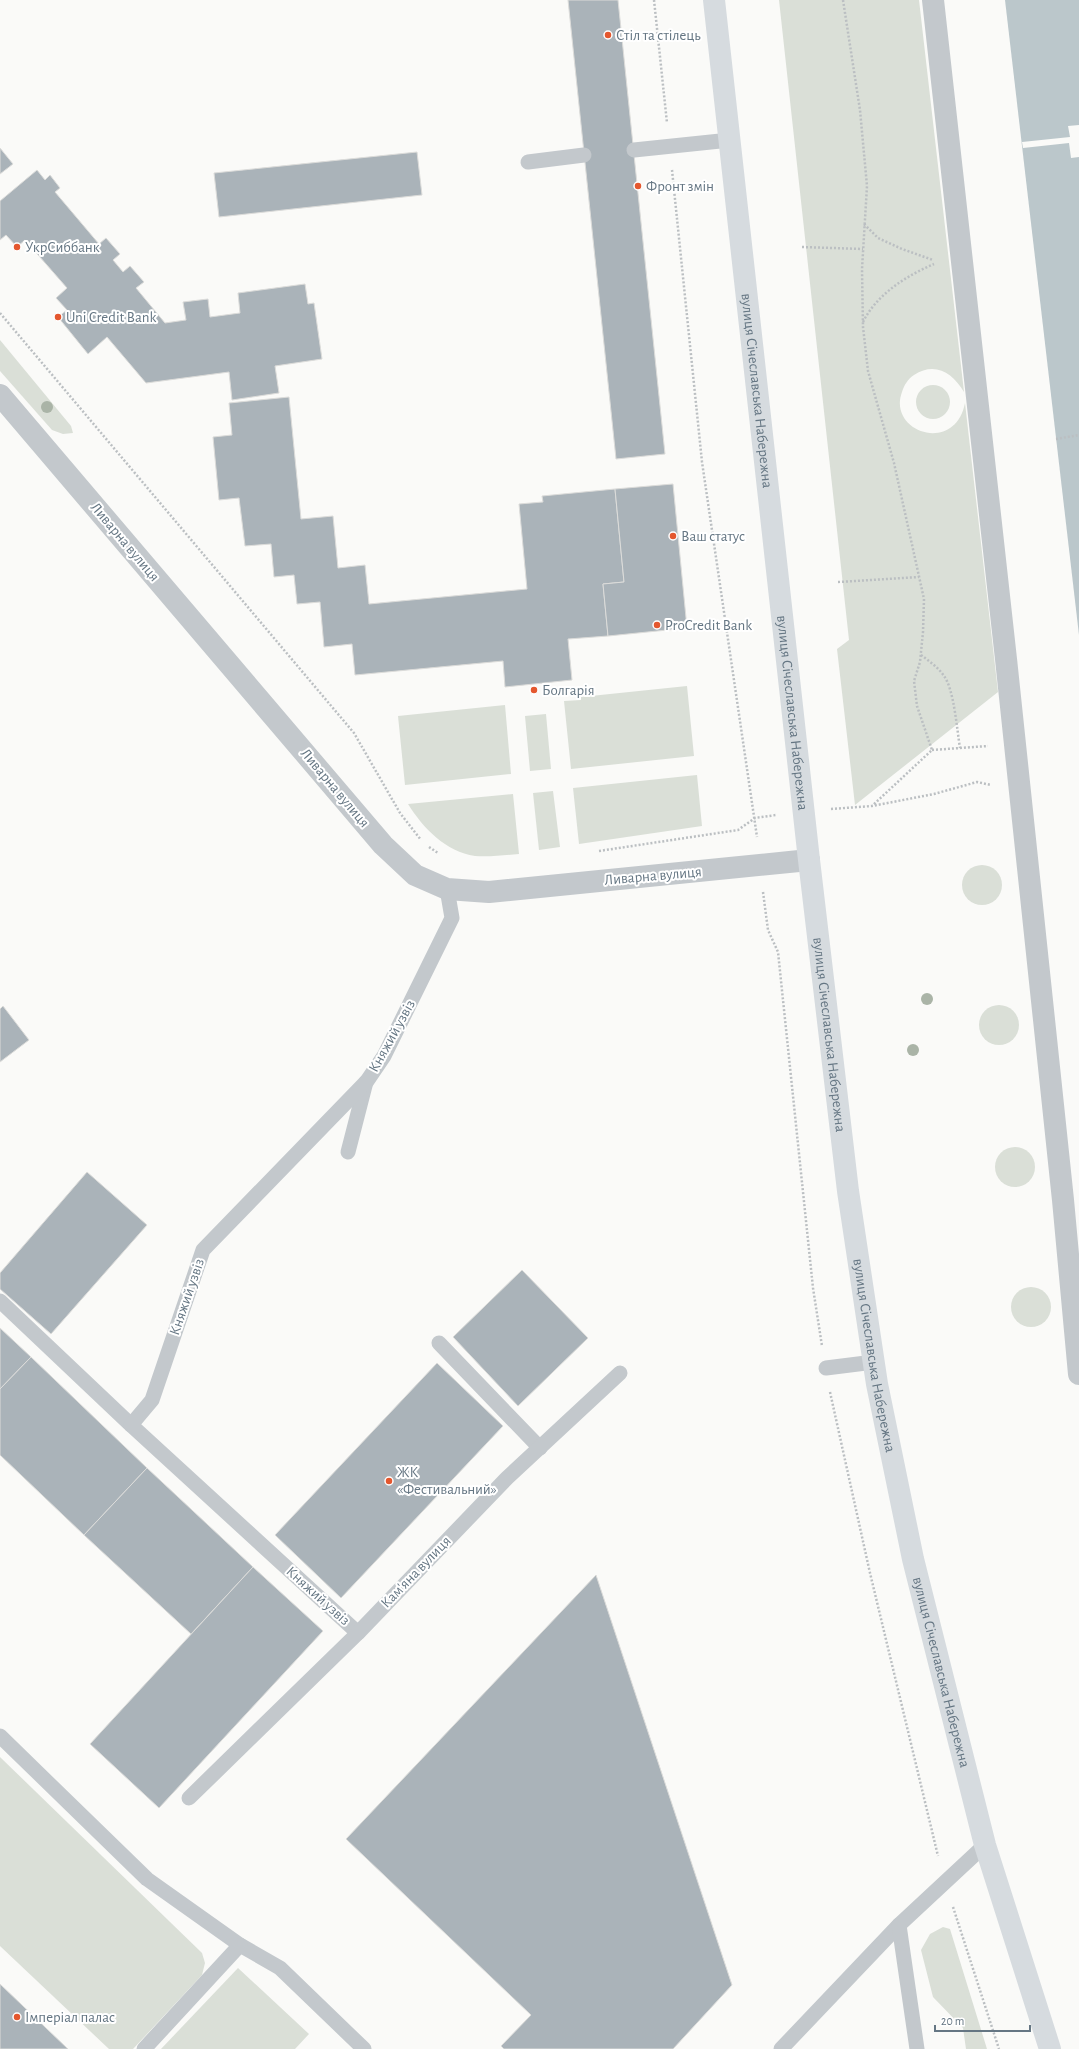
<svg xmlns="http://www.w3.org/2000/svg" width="1079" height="2049" font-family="'Alegreya Sans',sans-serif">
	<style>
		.green { fill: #dadfd7 }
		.water { fill: #bbc7cb }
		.pier { fill: #fafaf8 }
		.building { fill: #aab3b9; stroke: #dcdcda }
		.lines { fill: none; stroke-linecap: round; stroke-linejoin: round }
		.path { stroke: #bbbfc2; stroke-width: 2.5; stroke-dasharray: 2 2; stroke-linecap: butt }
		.service { stroke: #c3c8cc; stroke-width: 15 }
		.pedestrian { stroke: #c3c8cc; stroke-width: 22 }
		.minor { stroke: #c3c8cc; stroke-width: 22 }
		.primary { stroke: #d6dbdf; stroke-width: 22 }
		.tree { fill: #aab4a7 }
		.poi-dot { fill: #e4572e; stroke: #fff; stroke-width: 1.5 }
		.labels { text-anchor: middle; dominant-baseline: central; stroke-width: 4; stroke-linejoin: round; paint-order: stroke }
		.poi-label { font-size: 15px; fill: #657683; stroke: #fff; text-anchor: start }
		.street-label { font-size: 15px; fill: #657683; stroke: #fff }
	</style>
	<rect width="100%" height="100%" fill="#fafaf8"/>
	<g class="green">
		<path d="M 779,0 L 919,0 L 964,392 C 953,373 935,361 914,375 C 908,379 904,385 902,392 C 887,432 955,455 965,403 L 998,692 L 855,805 L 837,649 L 849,640 Z"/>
		<path d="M 0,340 L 71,426 L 73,433 L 63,434 L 52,430 L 0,371 Z"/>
		<circle cx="933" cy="402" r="17"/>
		<path d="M 687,686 L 694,756 L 571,769 L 564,701 L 581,700 L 581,697 Z"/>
		<path d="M 505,705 L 511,774 L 405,785 L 398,716 Z"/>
		<path d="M 546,714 L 551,769 L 530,771 L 525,716 Z"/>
		<path d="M 697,775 L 702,826 L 579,844 L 573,788 Z"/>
		<path d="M 553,791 L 560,847 L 539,850 L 533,793 Z"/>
		<path d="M 513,794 L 519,854 C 505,855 490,857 475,856 C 446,852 423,828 408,804 Z"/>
		<circle cx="982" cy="885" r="20"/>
		<circle cx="999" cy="1025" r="20"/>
		<circle cx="1015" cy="1167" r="20"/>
		<circle cx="1031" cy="1307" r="20"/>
		<path d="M 0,1757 L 202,1953 L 205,1963 L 202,1975 L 133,2049 L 109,2049 L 0,1946 Z"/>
		<path d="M 943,1927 L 950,1929 L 987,2049 L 966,2049 L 963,2028 L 933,1997 L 921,1950 L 930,1934 Z"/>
		<path d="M 238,1968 L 309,2034 L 295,2049 L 161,2049 Z"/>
	</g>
	<path class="water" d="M 1005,0 L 1079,0 L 1079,635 Z"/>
	<path class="pier" d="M 1079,125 L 1079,157 L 1071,158 L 1069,143 L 1023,148 L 1022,142 L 1070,137 L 1068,126 Z"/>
	<g class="building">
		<path d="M 568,0 L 618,0 L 665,454 L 616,459 Z"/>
		<path d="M 0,148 L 13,164 L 0,174 Z"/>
		<path d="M 417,152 L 422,195 L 219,217 L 214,173 Z"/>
		<path d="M 37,170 L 45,180 L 50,175 L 60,188 L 55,192 L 99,244 L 106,238 L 120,254 L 113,260 L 123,272 L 130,266 L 144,282 L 136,288 L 165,323 L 186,320 L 183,302 L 208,299 L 210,317 L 240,313 L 238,293 L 305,284 L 308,304 L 314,303 L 322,359 L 275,366 L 279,393 L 232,400 L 229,372 L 146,383 L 107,337 L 88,354 L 58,317 L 67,310 L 56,298 L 67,288 L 25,240 L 17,247 L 6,235 L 0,240 L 0,201 Z"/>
		<path d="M 289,397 L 301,519 L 333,516 L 338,568 L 365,565 L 369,604 L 527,589 L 519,504 L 543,502 L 542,496 L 615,489 L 624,582 L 603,584 L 608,636 L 568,639 L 572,680 L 505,687 L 503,661 L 355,675 L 352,644 L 324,647 L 320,602 L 297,604 L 294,575 L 274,577 L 271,544 L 245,546 L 239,498 L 219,500 L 213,437 L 232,435 L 229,403 Z"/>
		<path d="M 673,484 L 687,628 L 608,636 L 603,584 L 624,582 L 615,489 Z"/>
		<path d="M 3,1006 L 29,1040 L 0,1062 L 0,1009 Z"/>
		<path d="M 87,1172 L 147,1225 L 51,1334 L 0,1289 L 0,1273 Z"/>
		<path d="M 522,1270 L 588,1338 L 518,1406 L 453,1337 Z"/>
		<path d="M 0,1328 L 31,1357 L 0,1389 Z"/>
		<path d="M 31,1357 L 147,1468 L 84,1535 L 0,1455 L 0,1389 Z"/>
		<path d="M 437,1363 L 503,1426 L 341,1598 L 275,1535 Z"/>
		<path d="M 147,1468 L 253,1567 L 191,1634 L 84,1535 Z"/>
		<path d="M 253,1567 L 323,1631 L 159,1808 L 90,1744 Z"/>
		<path d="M 596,1575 L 732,1985 L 673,2049 L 504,2049 L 501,2046 L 531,2015 L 346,1839 Z"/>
		<path d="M 0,1984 L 68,2049 L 0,2049 Z"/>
	</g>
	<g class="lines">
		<g class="path">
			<path d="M 654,0 L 667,123"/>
			<path d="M 843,0 L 860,110 L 867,186 L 862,269 L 863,327 L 868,371 L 894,463 L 924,599 L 923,632 L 920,662 L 914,681 L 917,706 L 932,750 L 873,805"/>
			<path d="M 672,170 L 702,462 L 757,837"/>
			<path d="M 864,224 L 878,238 L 902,249 L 933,260"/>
			<path d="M 802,247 L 863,249"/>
			<path d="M 0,313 L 354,733 L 400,813 L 421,840"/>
			<path d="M 863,322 C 877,294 906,276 934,264"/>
			<path d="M 1056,439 L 1079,435"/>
			<path d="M 838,582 L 919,577"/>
			<path d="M 921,655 C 929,661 938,667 944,676 C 954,689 957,730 960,748"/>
			<path d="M 932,750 L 988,746"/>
			<path d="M 831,809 L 872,806 L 934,794 L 977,782 L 991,785"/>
			<path d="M 429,847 L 438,853"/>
			<path d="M 599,851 L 738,830 L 755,818 L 776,815"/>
			<path d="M 763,892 L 768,930 L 778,952 L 813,1288 L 822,1346"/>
			<path d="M 830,1392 L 870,1573 L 938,1856"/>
			<path d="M 953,1907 L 999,2049"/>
		</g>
		<g class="service">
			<path d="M 634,150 L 730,140"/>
			<path d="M 528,162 L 584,155"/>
			<path d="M 348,1152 L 366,1082"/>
			<path d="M 0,1301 L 131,1425"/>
			<path d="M 439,1343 L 540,1448"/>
			<path d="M 826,1368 L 874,1362"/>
			<path d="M 358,1633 L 131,1425 L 152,1400 L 203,1250 L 367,1081 L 384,1056 L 452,918 L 447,889"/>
			<path d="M 0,1736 L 147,1879 L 240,1945 L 280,1968 L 364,2049"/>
			<path d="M 189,1798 L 358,1633 L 507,1478 L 620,1373"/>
			<path d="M 144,2049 L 240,1945"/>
			<path d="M 781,2049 L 899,1925"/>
			<path d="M 917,2049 L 899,1925 L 985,1845"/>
		</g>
		<path class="pedestrian" d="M 933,0 L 1006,659 L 1063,1200 L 1079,1374"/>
		<path class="minor" d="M 0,395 L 383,845 L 415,875 L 447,889 L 489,892 L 809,860"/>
		<path class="primary" id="s1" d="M 714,0 L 809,860 L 848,1191 L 877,1384 L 913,1559 L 985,1845 L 1050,2049"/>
	</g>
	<g class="tree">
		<circle cx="47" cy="407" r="6"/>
		<circle cx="927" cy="999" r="6"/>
		<circle cx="913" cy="1050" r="6"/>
	</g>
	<g class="poi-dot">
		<circle cx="608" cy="35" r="4"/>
		<circle cx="638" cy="186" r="4"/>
		<circle cx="17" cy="247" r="4"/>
		<circle cx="58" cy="317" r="4"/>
		<circle cx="673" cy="536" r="4"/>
		<circle cx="657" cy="625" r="4"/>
		<circle cx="534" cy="690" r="4"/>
		<circle cx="389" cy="1481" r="4"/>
		<circle cx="17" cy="2017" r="4"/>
	</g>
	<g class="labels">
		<g class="poi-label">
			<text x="616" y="35">Стіл та стілець</text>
			<text x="646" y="186">Фронт змін</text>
			<text x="25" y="247">УкрСиббанк</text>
			<text x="66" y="317">Uni Credit Bank</text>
			<text x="681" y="536">Ваш статус</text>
			<text x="665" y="625">ProCredit Bank</text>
			<text x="542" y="690">Болгарія</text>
			<text x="397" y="1472">ЖК<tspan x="397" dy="17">«Фестивальний»</tspan></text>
			<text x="25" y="2017">Імперіал палас</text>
		</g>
		<g class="street-label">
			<text stroke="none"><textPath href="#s1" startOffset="393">вулиця Січеславська Набережна</textPath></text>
			<text transform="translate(125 542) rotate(50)">Ливарна вулиця</text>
			<text stroke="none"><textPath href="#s1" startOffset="717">вулиця Січеславська Набережна</textPath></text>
			<text transform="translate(335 788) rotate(50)">Ливарна вулиця</text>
			<text transform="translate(653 876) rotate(-5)">Ливарна вулиця</text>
			<text stroke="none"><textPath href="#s1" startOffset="1041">вулиця Січеславська Набережна</textPath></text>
			<text transform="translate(392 1036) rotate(-61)">Княжий узвіз</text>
			<text transform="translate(187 1297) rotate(-71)">Княжий узвіз</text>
			<text stroke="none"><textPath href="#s1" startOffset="1365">вулиця Січеславська Набережна</textPath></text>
			<text transform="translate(416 1572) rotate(-46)">Кам'яна вулиця</text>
			<text transform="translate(318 1596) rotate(42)">Княжий узвіз</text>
			<text stroke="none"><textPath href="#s1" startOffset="1689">вулиця Січеславська Набережна</textPath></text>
		</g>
	</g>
	<path d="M935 2025v6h95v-6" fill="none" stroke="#657683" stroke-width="2"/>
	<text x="941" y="2025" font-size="12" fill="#657683" stroke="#ffffff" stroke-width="3" paint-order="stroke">20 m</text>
</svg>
